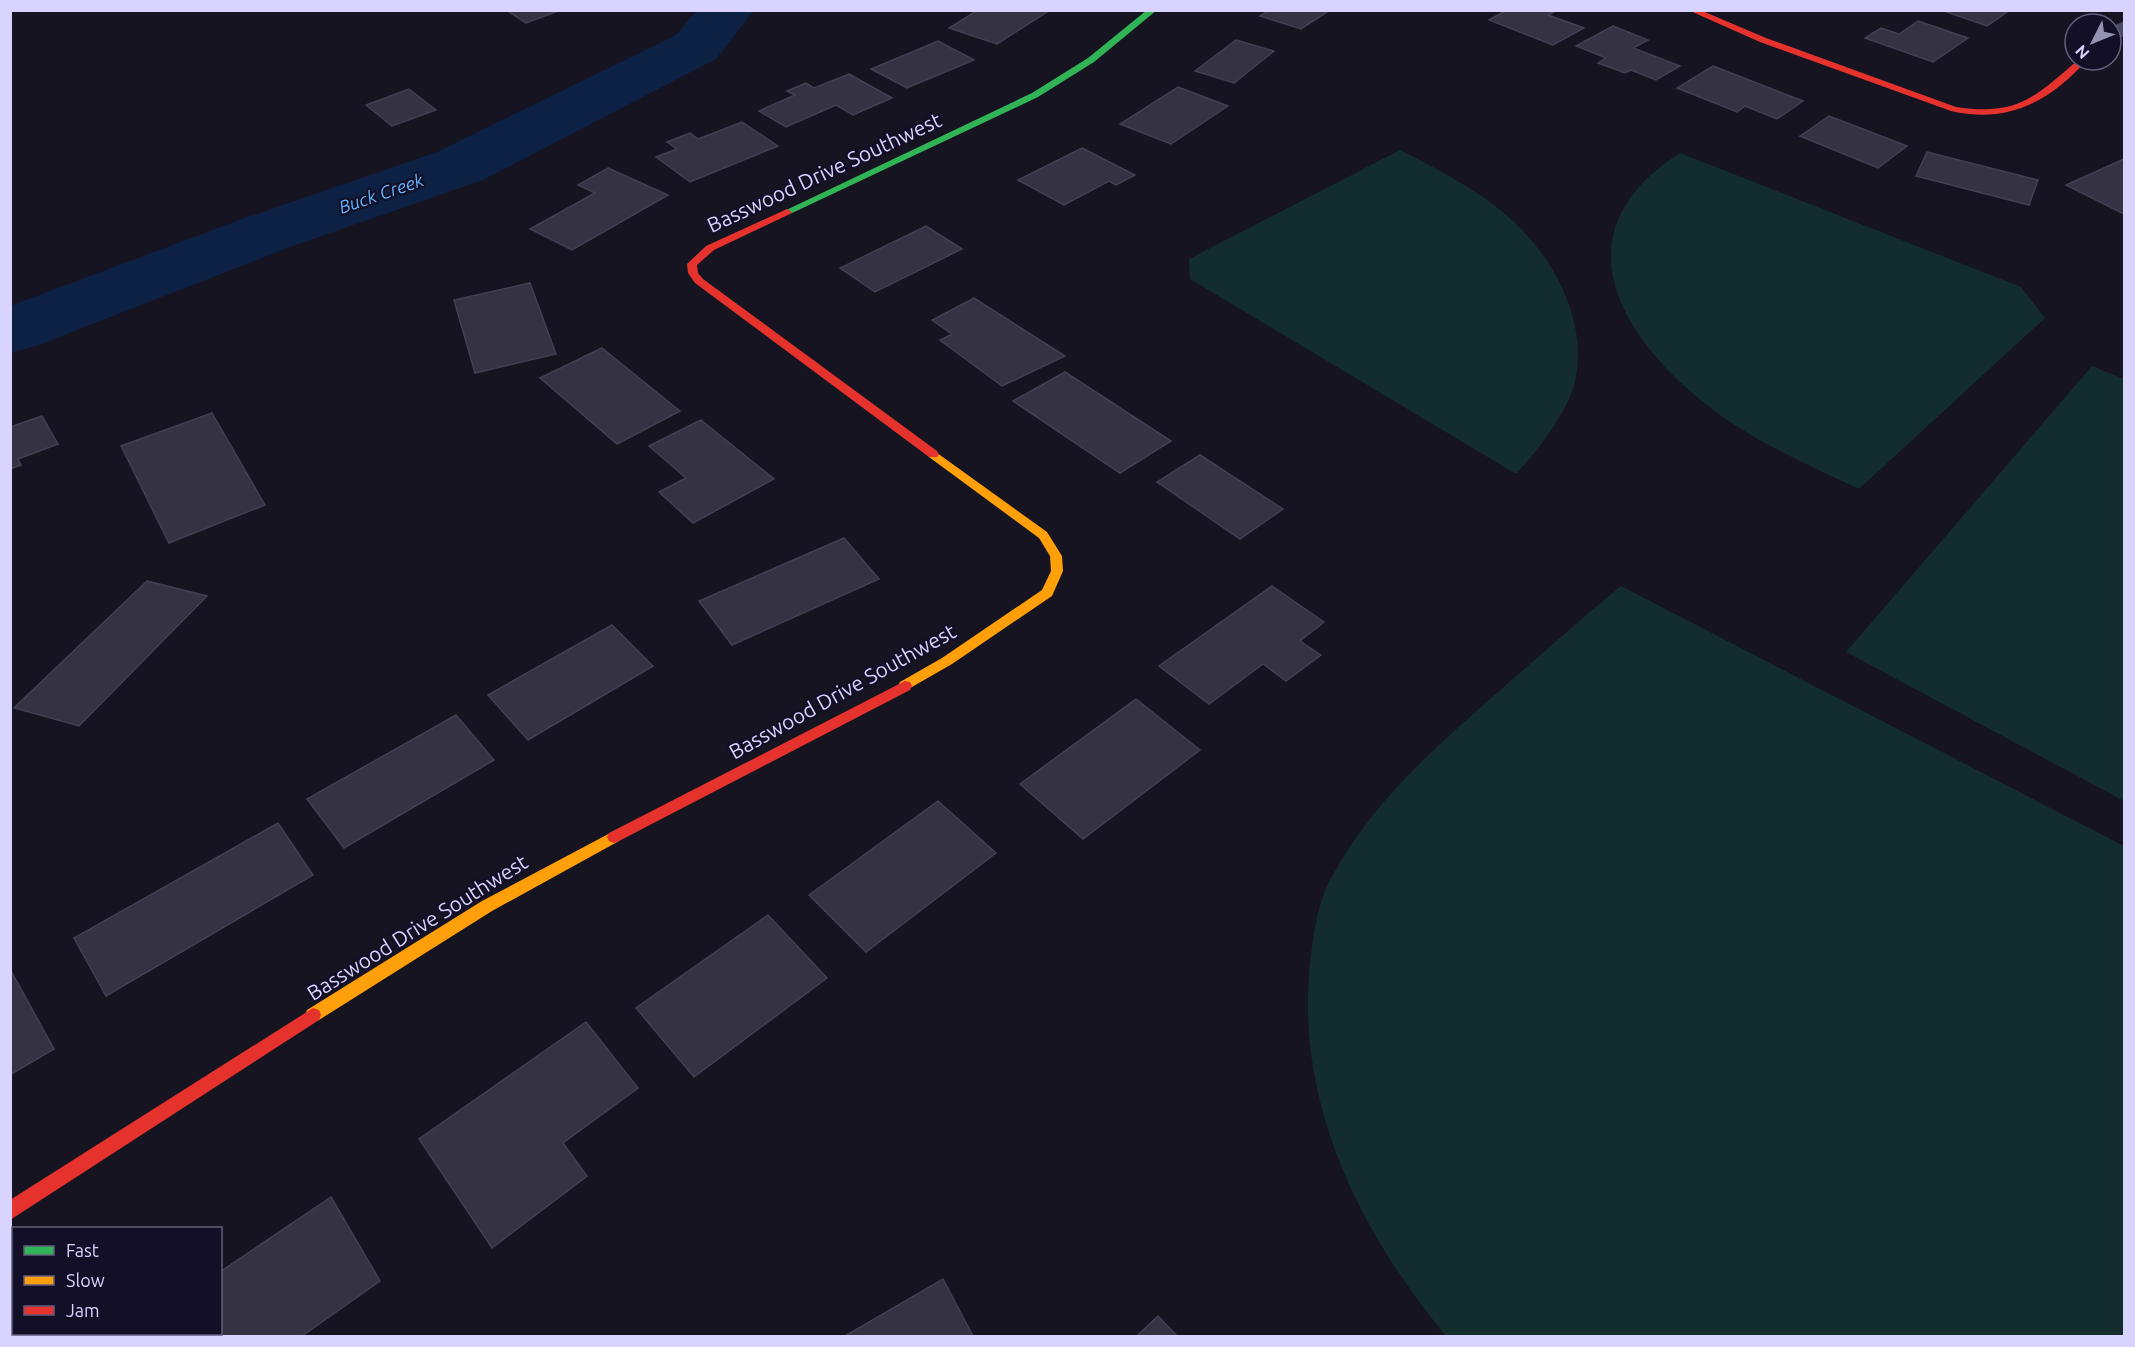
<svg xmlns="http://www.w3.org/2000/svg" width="2135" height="1347" font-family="Ubuntu,sans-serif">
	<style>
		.green { fill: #132c2d }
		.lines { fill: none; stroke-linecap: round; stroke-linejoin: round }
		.river { fill: #0d2144; fill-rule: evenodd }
		.building { fill: #343243; stroke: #433f54; stroke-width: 1.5 }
		.street { fill: #4a4962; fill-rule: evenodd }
		.fast { fill: #30b455; fill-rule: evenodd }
		.slow { fill: #ff9f0a; fill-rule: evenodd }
		.jam { fill: #e5322d; fill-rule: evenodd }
		.labels { text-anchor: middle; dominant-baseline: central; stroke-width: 4.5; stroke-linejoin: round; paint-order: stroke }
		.far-water-label { font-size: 18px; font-style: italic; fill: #62b6ff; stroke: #130f26 }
		.street-label { font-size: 21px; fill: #d9d4ff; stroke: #130f26 }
	</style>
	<rect width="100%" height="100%" fill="#161421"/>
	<g class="green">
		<path d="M 1400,150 C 1439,170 1483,192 1515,223 C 1557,263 1588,324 1575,382 C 1568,411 1537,452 1516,474 L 1190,279 L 1189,259 Z"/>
		<path d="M 1680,153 L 2021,287 L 2045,318 L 1859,489 C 1818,470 1776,451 1738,427 C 1637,361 1542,241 1680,153 Z"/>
		<path d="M 2092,366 L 2124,379 L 2124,801 L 1846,652 Z"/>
		<path d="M 1621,586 L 2124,846 L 2124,1336 L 1446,1336 C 1360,1232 1295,1103 1310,964 C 1313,938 1317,904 1330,880 C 1373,799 1439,744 1507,684 C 1545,651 1582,618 1621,586 Z"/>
	</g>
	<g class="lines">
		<path class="river" d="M 697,10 L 754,10 L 716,59 L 483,180 L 290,247 L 36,346 L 10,353 L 10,306 L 242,219 L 437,152 L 676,35 Z"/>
	</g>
	<g class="building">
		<path d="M 506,10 L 561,10 L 526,23 Z"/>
		<path d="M 978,10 L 1050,10 L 997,44 L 949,28 Z"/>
		<path d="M 1269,10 L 1330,10 L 1301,29 L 1260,16 Z"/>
		<path d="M 1507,10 L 1557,10 L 1548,15 L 1584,28 L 1553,45 L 1489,20 Z"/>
		<path d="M 1941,10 L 2010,10 L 1987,26 Z"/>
		<path d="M 1918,21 L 1968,38 L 1933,62 L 1865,38 L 1881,28 L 1899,34 Z"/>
		<path d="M 1613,26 L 1648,40 L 1633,48 L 1680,66 L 1656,80 L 1631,70 L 1625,73 L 1598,63 L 1606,58 L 1576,46 Z"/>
		<path d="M 1236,40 L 1274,51 L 1234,83 L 1195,71 Z"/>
		<path d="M 938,41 L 974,60 L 907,88 L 871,69 Z"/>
		<path d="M 1713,66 L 1803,101 L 1777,119 L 1745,106 L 1737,112 L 1677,88 Z"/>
		<path d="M 849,74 L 892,98 L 853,115 L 836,105 L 786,127 L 759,111 L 795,95 L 787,91 L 806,83 L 814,88 Z"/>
		<path d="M 1178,87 L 1228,106 L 1171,144 L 1120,124 Z"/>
		<path d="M 409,89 L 436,110 L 392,126 L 366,105 Z"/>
		<path d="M 1829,116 L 1907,146 L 1878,168 L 1800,136 Z"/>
		<path d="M 742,122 L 778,146 L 690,182 L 656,157 L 677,149 L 667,142 L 690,133 L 698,139 Z"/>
		<path d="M 1082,148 L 1135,175 L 1116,185 L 1109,181 L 1064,205 L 1018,180 Z"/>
		<path d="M 1927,152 L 2038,180 L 2029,205 L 1916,176 Z"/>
		<path d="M 2124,159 L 2124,214 L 2066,185 Z"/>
		<path d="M 608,168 L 668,195 L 572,250 L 530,229 L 595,193 L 578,185 Z"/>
		<path d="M 926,226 L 962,249 L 875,292 L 840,268 Z"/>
		<path d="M 530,283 L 556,354 L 475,373 L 454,300 Z"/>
		<path d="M 974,298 L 1065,356 L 1002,386 L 940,340 L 952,334 L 932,320 Z"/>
		<path d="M 602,348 L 680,411 L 617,444 L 540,378 Z"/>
		<path d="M 1065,372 L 1171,441 L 1120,473 L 1013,401 Z"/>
		<path d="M 212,413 L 265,505 L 169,543 L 121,446 Z"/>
		<path d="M 42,416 L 58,444 L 18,459 L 21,465 L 10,469 L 10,427 Z"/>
		<path d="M 701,420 L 774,479 L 693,523 L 659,492 L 686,478 L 649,446 Z"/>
		<path d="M 1200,455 L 1283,509 L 1240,539 L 1157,482 Z"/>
		<path d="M 844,538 L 879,579 L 732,645 L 699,601 Z"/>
		<path d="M 147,581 L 207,596 L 79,726 L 14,708 Z"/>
		<path d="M 1272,586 L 1324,622 L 1300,641 L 1321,655 L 1286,681 L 1263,664 L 1209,704 L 1159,666 Z"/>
		<path d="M 612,625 L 653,666 L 528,740 L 488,695 Z"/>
		<path d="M 1136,699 L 1200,750 L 1083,839 L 1020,784 Z"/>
		<path d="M 456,715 L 494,760 L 344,848 L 307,799 Z"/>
		<path d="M 938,801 L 996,853 L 866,952 L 809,895 Z"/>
		<path d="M 278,823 L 313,875 L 106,996 L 74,938 Z"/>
		<path d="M 768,915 L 827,978 L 694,1077 L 636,1008 Z"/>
		<path d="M 10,969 L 54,1049 L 10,1075 Z"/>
		<path d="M 586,1022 L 638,1088 L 563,1143 L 587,1176 L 492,1248 L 419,1139 Z"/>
		<path d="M 331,1197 L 380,1281 L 302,1336 L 125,1336 L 129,1334 L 220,1334 L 220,1272 Z"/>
		<path d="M 943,1279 L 973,1336 L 845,1336 Z"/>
		<path d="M 1158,1316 L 1177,1336 L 1137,1336 Z"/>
	</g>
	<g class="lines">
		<path class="street" d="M 2124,21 L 2124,36 L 2111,43 L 2111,27 Z"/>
		<path class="fast" d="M 1147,10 L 1157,10 L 1094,62 L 1038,97 L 790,214 L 782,212 L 1032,93 L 1088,58 Z"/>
		<g class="slow">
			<path d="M 933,450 L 1047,532 L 1062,556 L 1063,571 L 1052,596 L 952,664 L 905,691 L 900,690 L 898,686 L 900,682 L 942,658 L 1042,590 L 1051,571 L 1050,556 L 1039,538 L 929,457 L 927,454 L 929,451 Z"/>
			<path d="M 614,831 L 619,833 L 621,837 L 619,841 L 492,911 L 319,1020 L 313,1022 L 307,1020 L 305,1015 L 307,1010 L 482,901 Z"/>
		</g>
		<g class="jam">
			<path d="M 1688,10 L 1700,10 L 1766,38 L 1956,107 C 2017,116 2034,98 2078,60 L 2087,60 C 2049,102 2008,124 1951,111 L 1760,42 Z"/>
			<path d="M 787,209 L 792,212 L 790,214 L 714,250 L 697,265 L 698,273 L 703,279 L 937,451 L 939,454 L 937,457 L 929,457 L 695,283 L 688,273 L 687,264 L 706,246 Z"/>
			<path d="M 905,681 L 910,682 L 912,686 L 910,690 L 619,841 L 614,843 L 609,841 L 607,837 L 609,833 Z"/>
			<path d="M 313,1008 L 319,1010 L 321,1015 L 319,1020 L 10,1220 L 10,1200 Z"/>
		</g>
	</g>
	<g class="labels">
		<g class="far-water-label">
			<text transform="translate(381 193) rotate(-19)">Buck Creek</text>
		</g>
		<g class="street-label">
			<text transform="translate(824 172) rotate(-25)">Basswood Drive Southwest</text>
			<text transform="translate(842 691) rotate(-29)">Basswood Drive Southwest</text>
			<text transform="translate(417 927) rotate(-32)">Basswood Drive Southwest</text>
		</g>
	</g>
	<rect width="2135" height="1347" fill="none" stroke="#d9d4ff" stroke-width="24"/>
	<rect x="12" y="1227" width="210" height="108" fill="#130f26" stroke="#625e7d" stroke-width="1.5"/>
	<rect x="24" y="1246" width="30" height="9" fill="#30b455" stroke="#625e7d" stroke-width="1.5"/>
	<text x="66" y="1257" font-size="18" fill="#d9d4ff">Fast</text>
	<rect x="24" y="1276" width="30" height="9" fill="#ff9f0a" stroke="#625e7d" stroke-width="1.5"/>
	<text x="66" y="1287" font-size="18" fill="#d9d4ff">Slow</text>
	<rect x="24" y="1306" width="30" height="9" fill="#e5322d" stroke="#625e7d" stroke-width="1.5"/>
	<text x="66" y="1317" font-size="18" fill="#d9d4ff">Jam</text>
	<g transform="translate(2093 42) rotate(227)"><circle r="28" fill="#130f26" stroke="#625e7d" stroke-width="1.5"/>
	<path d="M0-4.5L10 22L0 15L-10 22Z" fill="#9591b1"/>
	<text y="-9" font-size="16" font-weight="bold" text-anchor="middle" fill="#d9d4ff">N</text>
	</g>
</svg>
